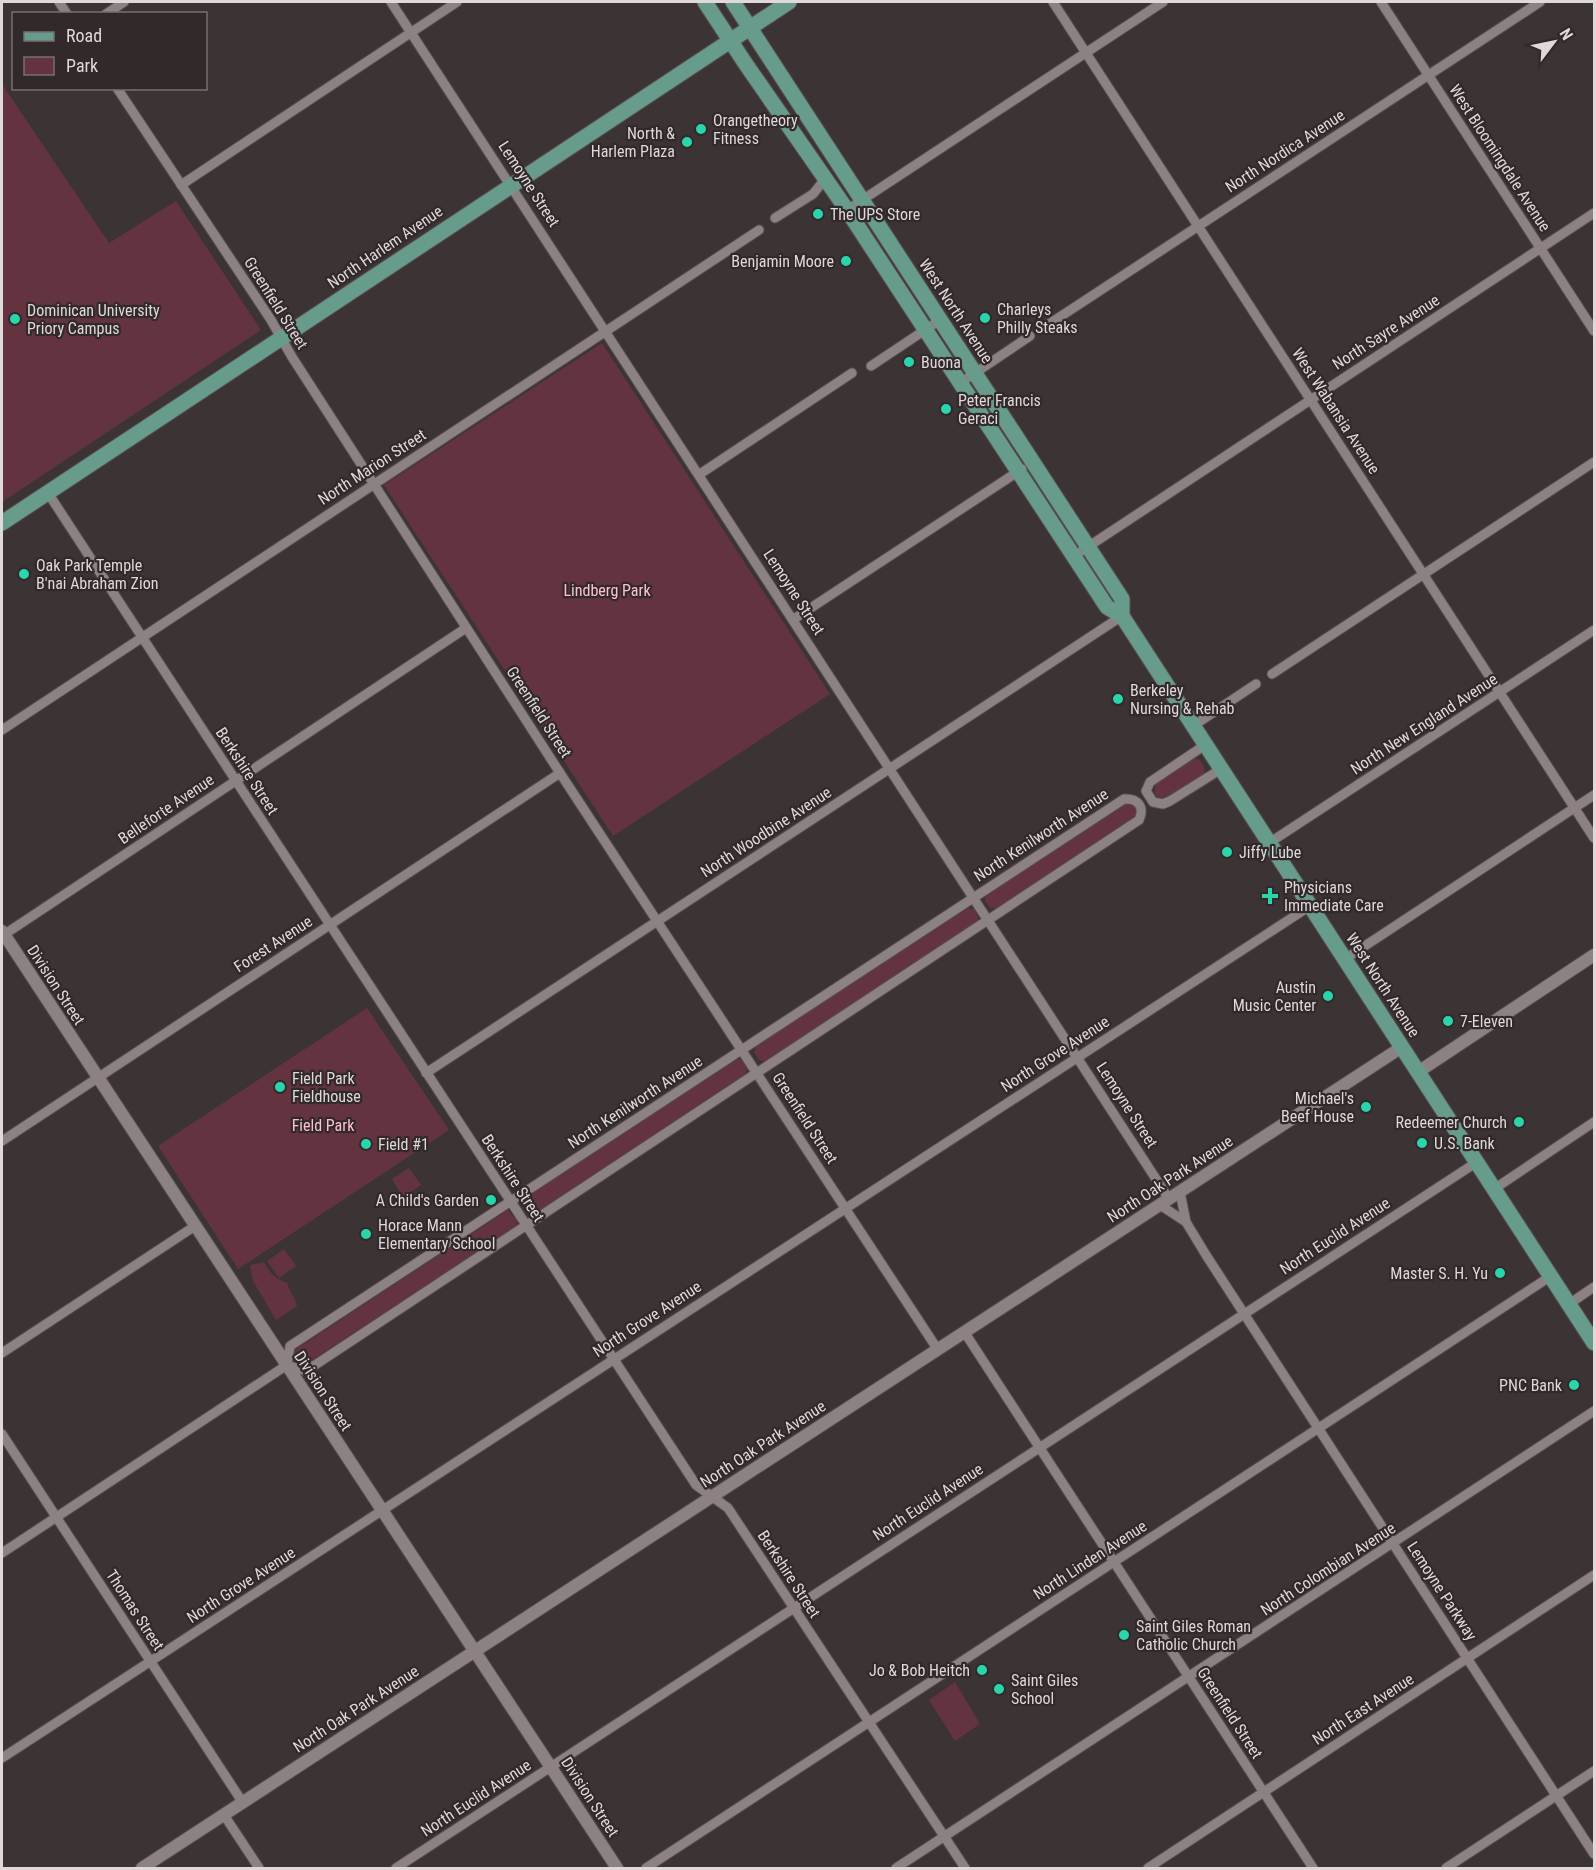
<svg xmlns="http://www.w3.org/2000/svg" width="1596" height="1870" font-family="'Roboto Condensed',sans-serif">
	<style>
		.green { fill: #633440 }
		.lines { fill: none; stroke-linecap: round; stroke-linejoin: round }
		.minor-casing { stroke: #585051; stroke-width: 11 }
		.tertiary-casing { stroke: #585051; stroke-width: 14 }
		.primary-casing { stroke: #585051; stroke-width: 17 }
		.minor { stroke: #8c8284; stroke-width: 9 }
		.tertiary { stroke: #8c8284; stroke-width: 12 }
		.primary { stroke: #679c8c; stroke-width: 15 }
		.poi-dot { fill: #2ad5ac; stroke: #32292b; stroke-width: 2 }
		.labels { text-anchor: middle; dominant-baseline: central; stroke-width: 4.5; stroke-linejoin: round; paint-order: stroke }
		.poi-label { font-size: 16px; fill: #dfd9da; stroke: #32292b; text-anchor: start }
		.street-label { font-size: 16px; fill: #dfd9da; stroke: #32292b }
		.park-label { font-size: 16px; fill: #fdc1ce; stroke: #32292b }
	</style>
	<rect width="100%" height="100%" fill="#3c3335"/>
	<g class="green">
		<path d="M 2,84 L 109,243 L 176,201 L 261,330 L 2,502 Z"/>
		<path d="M 602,343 L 830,694 L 613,836 L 384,485 Z"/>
		<path d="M 1192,759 L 1198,759 C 1204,764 1206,768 1203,776 L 1166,798 L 1161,799 L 1155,794 L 1155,783 Z"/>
		<path d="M 1126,802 L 1132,802 L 1139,809 L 1136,818 L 998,908 L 990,908 L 985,901 L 985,895 Z"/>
		<path d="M 966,908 L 974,909 L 978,917 L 978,921 L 766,1062 L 759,1060 L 754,1052 L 756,1046 Z"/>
		<path d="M 367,1008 L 449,1130 L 238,1269 L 158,1146 Z"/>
		<path d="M 740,1059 L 747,1068 L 745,1074 L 532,1215 L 528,1214 L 523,1206 L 524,1198 L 736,1060 Z"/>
		<path d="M 409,1168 L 421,1185 L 403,1197 L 392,1179 Z"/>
		<path d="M 508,1210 L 517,1221 L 516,1226 L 303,1366 L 297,1363 L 292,1356 L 293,1351 Z"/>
		<path d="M 284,1249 L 296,1266 L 279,1278 L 267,1261 Z"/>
		<path d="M 264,1262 C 270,1273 274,1278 287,1283 C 290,1292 295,1297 297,1306 L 276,1320 L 253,1281 L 250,1265 Z"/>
		<path d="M 955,1682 L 980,1724 L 955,1741 L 929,1700 Z"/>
	</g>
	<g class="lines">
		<defs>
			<g id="minor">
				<path d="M 59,2 L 67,14"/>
				<path d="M 391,2 L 1169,1199"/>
				<path d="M 1053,2 L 1594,838"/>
				<path d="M 1381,2 L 1594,331"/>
				<path d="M 106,14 L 124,2"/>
				<path d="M 117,88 L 271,320 L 292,357 L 560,773 L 938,1350"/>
				<path d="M 181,185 L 457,2"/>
				<path d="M 847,210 L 1163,2"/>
				<path d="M 775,218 L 813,194 L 825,179"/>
				<path d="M 1046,326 L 1540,2"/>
				<path d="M 871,366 L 940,320"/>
				<path d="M 960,383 L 1030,336"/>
				<path d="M 700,474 L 852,373"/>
				<path d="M 48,493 L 696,1485 L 728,1508 L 965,1868"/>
				<path d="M 1074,556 L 1594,213"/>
				<path d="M 794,619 L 1022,469"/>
				<path d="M 1272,674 L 1594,462"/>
				<path d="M 1193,726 L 1256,684"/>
				<path d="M 2,730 L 759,230"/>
				<path d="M 1205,745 L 1150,782 L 1146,791 L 1153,802 L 1163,804 L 1170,801 L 1221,769"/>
				<path d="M 1269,843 L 1594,630"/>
				<path d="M 2,936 L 466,628"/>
				<path d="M 1345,959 L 1594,795"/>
				<path d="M 426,1073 L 1122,616"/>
				<path d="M 2,1141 L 560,773"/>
				<path d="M 1494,1189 L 1594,1122"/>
				<path d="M 1180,1192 L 1186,1222 L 1206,1255 L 1594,1854"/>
				<path d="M 1160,1205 L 1186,1222"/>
				<path d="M 1569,1304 L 1594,1287"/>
				<path d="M 965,1333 L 1313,1868"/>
				<path d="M 2,1353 L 195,1226"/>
				<path d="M 2,1434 L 243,1803"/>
				<path d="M 2,1553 L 287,1365 L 290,1346 L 1124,799 C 1138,798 1145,807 1139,820 L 306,1371 L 287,1365"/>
				<path d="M 2,1758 L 1310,906"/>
				<path d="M 224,1815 L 259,1868"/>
				<path d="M 396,1868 L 1477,1162"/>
				<path d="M 646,1868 L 1551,1276"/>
				<path d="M 896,1868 L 1594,1411"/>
				<path d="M 1148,1868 L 1594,1575"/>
				<path d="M 1446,1868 L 1594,1771"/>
			</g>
			<g id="tertiary">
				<path d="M 2,931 L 617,1868"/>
				<path d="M 1418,1072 L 1594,955"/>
				<path d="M 142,1868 L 1402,1047"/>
			</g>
			<g id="primary">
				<path d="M 705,2 L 745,63 L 847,210 L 1107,607 L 1122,616 L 1594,1343"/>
				<path d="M 733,2 L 1122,599 L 1122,616"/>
				<path d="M 2,523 L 789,2"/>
			</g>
		</defs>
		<use href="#minor" class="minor-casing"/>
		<use href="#tertiary" class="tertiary-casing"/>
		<use href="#primary" class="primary-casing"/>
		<use href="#minor" class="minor"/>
		<use href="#tertiary" class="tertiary"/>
		<use href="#primary" class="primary"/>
	</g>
	<g class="poi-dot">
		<circle cx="701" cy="129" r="6"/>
		<circle cx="687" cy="142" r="6"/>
		<circle cx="818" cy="214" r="6"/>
		<circle cx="846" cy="261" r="6"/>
		<circle cx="985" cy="318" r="6"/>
		<circle cx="15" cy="319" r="6"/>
		<circle cx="909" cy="362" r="6"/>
		<circle cx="946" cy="409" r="6"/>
		<circle cx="24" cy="574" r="6"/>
		<circle cx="1118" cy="699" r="6"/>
		<circle cx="1227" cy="852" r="6"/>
		<path d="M1267 887h6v6h6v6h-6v6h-6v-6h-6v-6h6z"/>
		<circle cx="1328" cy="996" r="6"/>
		<circle cx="1448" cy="1021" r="6"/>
		<circle cx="280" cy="1087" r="6"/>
		<circle cx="1366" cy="1107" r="6"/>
		<circle cx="1519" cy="1122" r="6"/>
		<circle cx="1422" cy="1143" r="6"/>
		<circle cx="366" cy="1144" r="6"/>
		<circle cx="491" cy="1200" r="6"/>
		<circle cx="366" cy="1234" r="6"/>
		<circle cx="1500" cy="1273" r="6"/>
		<circle cx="1574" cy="1385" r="6"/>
		<circle cx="1124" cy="1635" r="6"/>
		<circle cx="982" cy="1670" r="6"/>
		<circle cx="999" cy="1689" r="6"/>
	</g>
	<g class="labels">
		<g class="poi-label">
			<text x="713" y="120">Orangetheory<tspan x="713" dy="18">Fitness</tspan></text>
			<text x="675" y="133" text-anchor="end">North &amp;<tspan x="675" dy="18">Harlem Plaza</tspan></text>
			<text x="830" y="214">The UPS Store</text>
			<text x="834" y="261" text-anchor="end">Benjamin Moore</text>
			<text x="997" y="309">Charleys<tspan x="997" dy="18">Philly Steaks</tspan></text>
			<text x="27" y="310">Dominican University<tspan x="27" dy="18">Priory Campus</tspan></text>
			<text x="921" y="362">Buona</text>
			<text x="958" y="400">Peter Francis<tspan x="958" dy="18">Geraci</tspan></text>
			<text x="36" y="565">Oak Park Temple<tspan x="36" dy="18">B'nai Abraham Zion</tspan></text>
			<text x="1130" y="690">Berkeley<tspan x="1130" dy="18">Nursing &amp; Rehab</tspan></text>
			<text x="1239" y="852">Jiffy Lube</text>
			<text x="1284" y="887">Physicians<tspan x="1284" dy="18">Immediate Care</tspan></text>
			<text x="1316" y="987" text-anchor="end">Austin<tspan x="1316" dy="18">Music Center</tspan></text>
			<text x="1460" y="1021">7-Eleven</text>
			<text x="292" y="1078">Field Park<tspan x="292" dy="18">Fieldhouse</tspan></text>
			<text x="1354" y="1098" text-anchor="end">Michael's<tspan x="1354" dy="18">Beef House</tspan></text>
			<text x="1507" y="1122" text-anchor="end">Redeemer Church</text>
			<text x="1434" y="1143">U.S. Bank</text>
			<text x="378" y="1144">Field #1</text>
			<text x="479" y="1200" text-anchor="end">A Child's Garden</text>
			<text x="378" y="1225">Horace Mann<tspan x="378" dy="18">Elementary School</tspan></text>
			<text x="1488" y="1273" text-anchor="end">Master S. H. Yu</text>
			<text x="1562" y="1385" text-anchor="end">PNC Bank</text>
			<text x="1136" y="1626">Saint Giles Roman<tspan x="1136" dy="18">Catholic Church</tspan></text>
			<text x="970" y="1670" text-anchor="end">Jo &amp; Bob Heitch</text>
			<text x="1011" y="1680">Saint Giles<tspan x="1011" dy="18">School</tspan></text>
		</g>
		<g class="street-label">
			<text transform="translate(1285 151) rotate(-33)">North Nordica Avenue</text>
			<text transform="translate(1500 158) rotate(57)">West Bloomingdale Avenue</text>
			<text transform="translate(529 184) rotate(57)">Lemoyne Street</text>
			<text transform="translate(385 247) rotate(-34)">North Harlem Avenue</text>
			<text transform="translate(276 303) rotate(58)">Greenfield Street</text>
			<text transform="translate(956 311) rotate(57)">West North Avenue</text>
			<text transform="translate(1386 332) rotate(-33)">North Sayre Avenue</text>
			<text transform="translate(1336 411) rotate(57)">West Wabansia Avenue</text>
			<text transform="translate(372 467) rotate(-33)">North Marion Street</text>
			<text transform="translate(794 592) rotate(57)">Lemoyne Street</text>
			<text transform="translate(539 712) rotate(57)">Greenfield Street</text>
			<text transform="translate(1424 724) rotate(-33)">North New England Avenue</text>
			<text transform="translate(247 771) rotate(57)">Berkshire Street</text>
			<text transform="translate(166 809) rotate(-34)">Belleforte Avenue</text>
			<text transform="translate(766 832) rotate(-33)">North Woodbine Avenue</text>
			<text transform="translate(1041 835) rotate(-33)">North Kenilworth Avenue</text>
			<text transform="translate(273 944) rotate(-33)">Forest Avenue</text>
			<text transform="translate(56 985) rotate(57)">Division Street</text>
			<text transform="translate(1383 985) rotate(57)">West North Avenue</text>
			<text transform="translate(1055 1054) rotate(-33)">North Grove Avenue</text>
			<text transform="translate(635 1102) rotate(-33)">North Kenilworth Avenue</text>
			<text transform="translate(1127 1105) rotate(57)">Lemoyne Street</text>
			<text transform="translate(805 1118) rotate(57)">Greenfield Street</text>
			<text transform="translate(513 1178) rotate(57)">Berkshire Street</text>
			<text transform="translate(1170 1179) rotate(-33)">North Oak Park Avenue</text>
			<text transform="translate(1335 1236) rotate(-33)">North Euclid Avenue</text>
			<text transform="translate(647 1319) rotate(-33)">North Grove Avenue</text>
			<text transform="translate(323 1391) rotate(57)">Division Street</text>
			<text transform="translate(763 1444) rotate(-33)">North Oak Park Avenue</text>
			<text transform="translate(928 1502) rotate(-33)">North Euclid Avenue</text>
			<text transform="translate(1090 1560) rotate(-33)">North Linden Avenue</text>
			<text transform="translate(1328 1569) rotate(-33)">North Colombian Avenue</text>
			<text transform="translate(789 1574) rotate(57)">Berkshire Street</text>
			<text transform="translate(241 1585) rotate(-33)">North Grove Avenue</text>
			<text transform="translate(1442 1591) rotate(57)">Lemoyne Parkway</text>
			<text transform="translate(135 1610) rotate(57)">Thomas Street</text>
			<text transform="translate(356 1709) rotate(-33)">North Oak Park Avenue</text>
			<text transform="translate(1363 1709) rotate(-33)">North East Avenue</text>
			<text transform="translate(1230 1713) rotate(57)">Greenfield Street</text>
			<text transform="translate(590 1797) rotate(57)">Division Street</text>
			<text transform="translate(476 1798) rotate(-33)">North Euclid Avenue</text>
		</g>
		<g class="park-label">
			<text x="607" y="590">Lindberg Park</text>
			<text x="323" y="1125">Field Park</text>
		</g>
	</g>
	<rect width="1596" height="1870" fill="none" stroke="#dfd9da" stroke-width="6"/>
	<rect x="12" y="12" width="195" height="78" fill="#32292b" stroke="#776f71" stroke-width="1.5"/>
	<rect x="24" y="32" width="30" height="9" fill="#679c8c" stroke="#776f71" stroke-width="1.5"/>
	<text x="66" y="42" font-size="18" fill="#dfd9da">Road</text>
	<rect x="24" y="57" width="30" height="18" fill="#633440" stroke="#776f71" stroke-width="1.5"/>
	<text x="66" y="72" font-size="18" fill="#dfd9da">Park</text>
	<g transform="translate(1554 42) rotate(58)" stroke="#32292b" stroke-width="4.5" paint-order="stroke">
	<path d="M0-4.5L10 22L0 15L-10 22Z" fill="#dfd9da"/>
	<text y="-9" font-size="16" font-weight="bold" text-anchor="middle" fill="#dfd9da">N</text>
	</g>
</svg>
